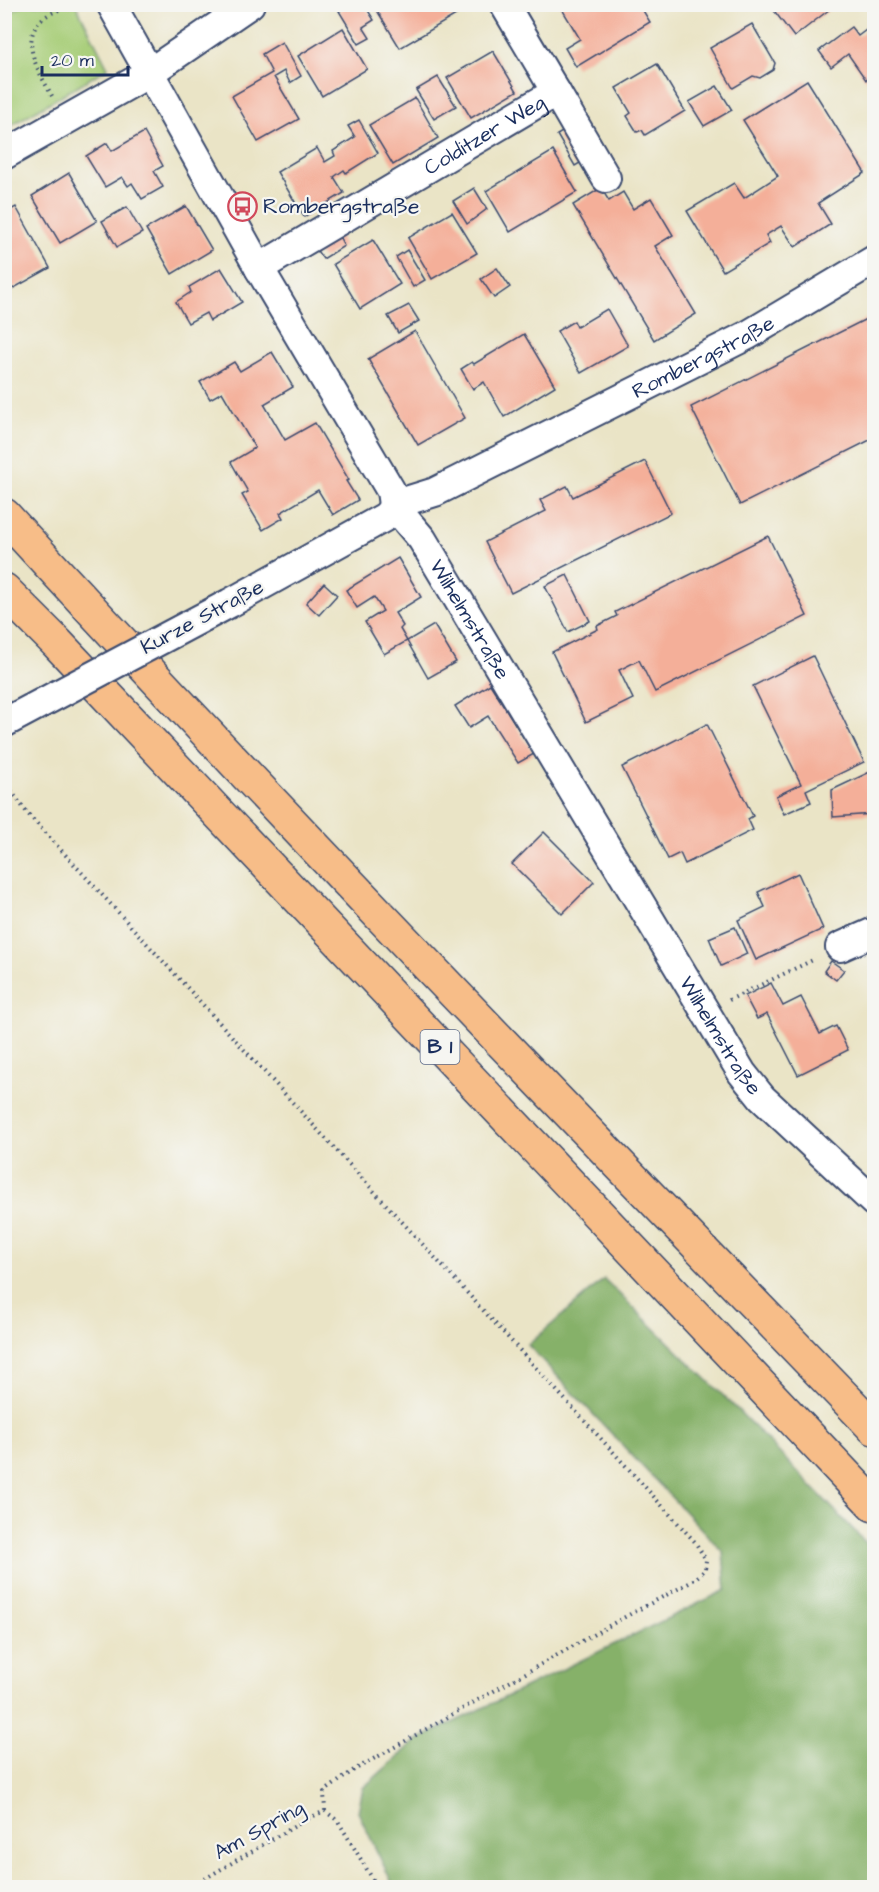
<svg xmlns="http://www.w3.org/2000/svg" width="879" height="1892" font-family="'Architects Daughter',sans-serif">
	<style>
		.green { fill: #a8ce79; stroke: #627e6c; stroke-width: 1.5 }
		.forest { fill: #86b169; stroke: #507064; stroke-width: 1.5 }
		.building { fill: #f4af99 }
		.lines { fill: none; stroke-linecap: round; stroke-linejoin: round }
		.street-casing { stroke: #3a4a6e; stroke-width: 32 }
		.highway-casing { stroke: #3a4a6e; stroke-width: 36 }
		.path { stroke: #3a4a6e; stroke-width: 4; stroke-dasharray: 1.5 4.5; stroke-linecap: butt }
		.street { stroke: #fff; stroke-width: 28 }
		.highway { stroke: #f7bd88; stroke-width: 33 }
		.street-bridge-casing { stroke: #3a4a6e; stroke-width: 32; stroke-linecap: butt }
		.street-bridge { stroke: #fff; stroke-width: 28 }
		.labels { text-anchor: middle; dominant-baseline: central; stroke-width: 4.5; stroke-linejoin: round; paint-order: stroke }
		.shield { fill: #f6f6f2; stroke: #5d6b8a; stroke-width: 1.5 }
		.shield-label { font-size: 20px; font-weight: bold; fill: #1b2f5e }
		.street-label { font-size: 21px; fill: #1b2f5e; stroke: #f6f6f2 }
		.poi-label { font-size: 21px; fill: #1b2f5e; stroke: #f6f6f2; text-anchor: start }
	</style>
	<rect width="100%" height="100%" fill="#f6f6f2"/>
	<filter id="ink" filterUnits="userSpaceOnUse"><feTurbulence type="fractalNoise" baseFrequency=".0167" numOctaves="2"/><feDisplacementMap in="SourceGraphic" scale="12" xChannelSelector="R" yChannelSelector="G"/><feConvolveMatrix kernelMatrix="1 2 1 2 8 2 1 2 1" color-interpolation-filters="sRGB"/></filter>
	<filter id="wash" filterUnits="userSpaceOnUse"><feTurbulence type="fractalNoise" baseFrequency=".008" numOctaves="4" result="noise"/><feDisplacementMap in="SourceGraphic" scale="24" xChannelSelector="R" yChannelSelector="G"/><feGaussianBlur stdDeviation="1.35" result="paint"/><feColorMatrix in="noise" values="0 0 0 0 0 0 0 0 0 0 0 0 0 0 0 0 0 1.4 0 .05"/><feComposite in="paint" operator="in"/></filter>
	<g filter="url(#wash)">
		<rect width="100%" height="100%" fill="#eae4c6"/>
		<path class="green" d="M 24,5 L 76,5 L 108,68 L 5,129 L 5,15 Z"/>
		<path class="forest" d="M 604,1279 L 738,1410 L 874,1551 L 874,1887 L 394,1887 L 358,1812 L 363,1788 L 417,1740 L 726,1590 L 723,1552 L 528,1345 Z"/>
		<g id="blocks">
			<g class="building">
				<path d="M 350,4 L 364,4 L 374,20 L 363,27 L 370,38 L 359,44 L 339,11 Z"/>
				<path d="M 559,4 L 615,4 L 616,6 L 619,4 L 639,4 L 650,22 L 576,67 L 565,48 L 580,39 Z"/>
				<path d="M 769,4 L 831,4 L 828,7 L 830,9 L 794,37 Z"/>
				<path d="M 380,5 L 463,5 L 466,9 L 400,48 L 375,7 Z"/>
				<path d="M 752,24 L 775,63 L 773,70 L 760,78 L 753,76 L 733,88 L 710,48 Z"/>
				<path d="M 874,24 L 874,74 L 866,80 L 848,54 L 831,67 L 819,51 L 851,27 L 858,36 Z"/>
				<path d="M 343,28 L 367,69 L 322,96 L 298,56 Z"/>
				<path d="M 282,42 L 301,76 L 290,83 L 284,71 L 274,77 L 299,119 L 258,142 L 232,96 L 272,73 L 262,54 Z"/>
				<path d="M 493,51 L 517,91 L 471,118 L 447,78 Z"/>
				<path d="M 657,64 L 685,111 L 645,135 L 642,130 L 637,132 L 627,116 L 631,113 L 616,88 Z"/>
				<path d="M 438,77 L 456,106 L 434,119 L 416,90 Z"/>
				<path d="M 807,80 L 865,173 L 818,203 L 831,224 L 795,247 L 781,226 L 766,235 L 770,243 L 723,271 L 687,211 L 734,183 L 744,198 L 778,176 L 743,120 Z"/>
				<path d="M 717,86 L 732,110 L 704,126 L 689,102 Z"/>
				<path d="M 415,98 L 438,138 L 393,165 L 369,125 Z"/>
				<path d="M 359,120 L 378,153 L 346,173 L 344,170 L 334,177 L 344,193 L 304,217 L 277,172 L 317,148 L 325,162 L 335,156 L 333,151 L 355,137 L 348,126 Z"/>
				<path d="M 567,129 L 585,160 L 575,166 L 557,135 Z"/>
				<path d="M 144,132 L 163,166 L 154,171 L 163,187 L 142,199 L 132,183 L 128,186 L 122,177 L 105,187 L 86,156 L 107,143 L 112,151 Z"/>
				<path d="M 553,151 L 577,192 L 510,232 L 486,191 Z"/>
				<path d="M 69,173 L 97,221 L 60,243 L 32,196 Z"/>
				<path d="M 474,188 L 487,209 L 467,224 L 453,201 Z"/>
				<path d="M 601,188 L 609,201 L 623,192 L 633,209 L 651,198 L 673,235 L 655,246 L 696,314 L 654,340 L 573,205 Z"/>
				<path d="M 186,206 L 212,250 L 172,274 L 146,229 Z"/>
				<path d="M 16,207 L 50,268 L 5,293 L 5,213 Z"/>
				<path d="M 127,207 L 142,233 L 117,247 L 102,221 Z"/>
				<path d="M 452,212 L 477,253 L 432,279 L 408,238 Z"/>
				<path d="M 338,234 L 344,246 L 323,259 L 315,248 Z"/>
				<path d="M 373,240 L 400,284 L 360,309 L 333,264 Z"/>
				<path d="M 407,250 L 425,280 L 413,287 L 396,257 Z"/>
				<path d="M 221,268 L 242,302 L 210,321 L 206,313 L 188,323 L 176,302 L 191,292 L 189,287 Z"/>
				<path d="M 497,268 L 510,287 L 494,298 L 481,279 Z"/>
				<path d="M 409,305 L 419,321 L 398,333 L 388,316 Z"/>
				<path d="M 607,309 L 628,346 L 581,373 L 557,331 L 574,321 L 577,327 Z"/>
				<path d="M 874,315 L 874,438 L 740,505 L 691,407 Z"/>
				<path d="M 415,331 L 465,418 L 418,445 L 368,359 Z"/>
				<path d="M 524,334 L 555,386 L 504,417 L 484,382 L 473,389 L 461,369 L 472,362 L 474,364 Z"/>
				<path d="M 272,352 L 293,387 L 264,404 L 285,440 L 315,423 L 349,480 L 346,481 L 358,500 L 333,515 L 318,490 L 280,513 L 283,518 L 263,530 L 242,495 L 248,492 L 231,462 L 255,448 L 222,392 L 210,399 L 200,382 L 234,362 L 240,371 Z"/>
				<path d="M 645,461 L 671,513 L 511,593 L 485,542 L 546,511 L 540,500 L 567,486 L 573,497 Z"/>
				<path d="M 768,536 L 807,616 L 655,692 L 639,660 L 619,670 L 633,699 L 586,722 L 552,652 L 598,629 L 597,626 L 617,616 L 615,612 Z"/>
				<path d="M 398,558 L 421,597 L 395,613 L 403,626 L 400,629 L 407,641 L 384,654 L 365,622 L 383,611 L 374,597 L 357,608 L 346,590 Z"/>
				<path d="M 567,575 L 590,621 L 568,632 L 545,586 Z"/>
				<path d="M 324,583 L 337,595 L 319,615 L 306,603 Z"/>
				<path d="M 434,625 L 456,662 L 428,678 L 407,641 Z"/>
				<path d="M 813,656 L 864,762 L 806,790 L 811,802 L 784,814 L 776,796 L 801,784 L 753,686 Z"/>
				<path d="M 490,684 L 534,754 L 518,763 L 488,716 L 469,728 L 455,706 Z"/>
				<path d="M 707,724 L 753,816 L 748,819 L 753,830 L 685,864 L 680,853 L 668,859 L 622,767 Z"/>
				<path d="M 870,772 L 873,814 L 833,817 L 832,790 Z"/>
				<path d="M 544,832 L 594,882 L 562,914 L 512,864 Z"/>
				<path d="M 798,873 L 823,929 L 756,960 L 738,920 L 765,907 L 758,892 Z"/>
				<path d="M 735,927 L 747,954 L 721,966 L 709,938 Z"/>
				<path d="M 831,961 L 844,970 L 836,980 L 824,971 Z"/>
				<path d="M 771,983 L 783,1006 L 801,997 L 820,1034 L 836,1026 L 848,1050 L 798,1075 L 767,1014 L 757,1019 L 745,996 Z"/>
			</g>
		</g>
	</g>
	<g filter="url(#ink)">
		<use href="#blocks" fill-opacity="0" stroke="#3a4a6e" stroke-width="1.5"/>
		<g class="lines">
			<defs>
				<g id="street">
					<path id="s1" d="M 111,4 L 259,268 L 391,491 L 393,505 L 422,539 L 742,1073 L 762,1098 L 874,1202"/>
					<path d="M 504,4 L 556,92"/>
					<path d="M 4,155 L 149,73 L 250,4"/>
					<path id="s2" d="M 259,268 L 556,92 L 606,178"/>
					<path id="s3" d="M 393,505 L 435,492 L 748,335 L 874,260"/>
					<path d="M 230,603 L 385,517 L 390,512 L 393,505"/>
					<path d="M 840,947 L 874,932"/>
				</g>
				<g id="highway">
					<path d="M 4,515 C 289,825 582,1126 874,1428"/>
					<path d="M 4,590 L 57,643 L 874,1505"/>
				</g>
			</defs>
			<use href="#street" class="street-casing"/>
			<use href="#highway" class="highway-casing"/>
			<g class="path">
				<path d="M 52,96 C 41,75 19,44 40,21 C 45,15 57,11 65,7 L 63,4"/>
				<path d="M 4,781 L 28,814 L 625,1465 L 695,1542 L 706,1560 L 705,1570 L 691,1582 L 621,1619 L 354,1770 L 324,1792 L 325,1811"/>
				<path d="M 729,1000 L 815,959"/>
				<path d="M 189,1888 L 307,1819 L 325,1811 L 338,1821 L 378,1888"/>
			</g>
			<use href="#street" class="street"/>
			<use href="#highway" class="highway"/>
			<defs>
				<path id="street-bridge" d="M 4,723 L 230,603"/>
			</defs>
			<use href="#street-bridge" class="street-bridge-casing"/>
			<use href="#street-bridge" class="street-bridge"/>
		</g>
	</g>
	<defs>
		<symbol id="bus-ring" viewBox="-11 -11 22 22"><circle r="9.5" fill="#f6f6f2" stroke="#d1495b" stroke-width="1.5"/><path d="M-5-6H5V4H4V6H2V4H-2V6H-4V4H-5ZM-3.5-4V0h7V-4ZM-3.5 1.2v1.5H-2V1.2ZM2 1.2v1.5H3.5V1.2Z" fill="#d1495b"/></symbol>
	</defs>
	<g fill-rule="evenodd">
		<use href="#bus-ring" x="226" y="190" width="33" height="33"/>
	</g>
	<g class="labels">
		<rect class="shield" x="420.5" y="1030" width="39" height="34" rx="4.5"/>
		<g class="shield-label">
			<text x="440" y="1047">B 1</text>
		</g>
		<g class="street-label">
			<text stroke="none"><textPath href="#s2" startOffset="262">Colditzer Weg</textPath></text>
			<text stroke="none"><textPath href="#s3" startOffset="344">Rombergstraße</textPath></text>
			<text transform="translate(202 617) rotate(-28)">Kurze Straße</text>
			<text stroke="none"><textPath href="#s1" startOffset="714">Wilhelmstraße</textPath></text>
			<text stroke="none"><textPath href="#s1" startOffset="1200">Wilhelmstraße</textPath></text>
			<text transform="translate(259 1830) rotate(-29)">Am Spring</text>
		</g>
		<g class="poi-label">
			<text x="263" y="206">Rombergstraße</text>
		</g>
	</g>
	<rect width="879" height="1892" fill="none" stroke="#f6f6f2" stroke-width="24"/>
	<path d="M42 66v9h86v-9" fill="none" stroke="#1b2f5e" stroke-width="3"/>
	<text x="51" y="66" font-size="18" fill="#1b2f5e" stroke="#f6f6f2" stroke-width="4.5" paint-order="stroke">20 m</text>
</svg>
